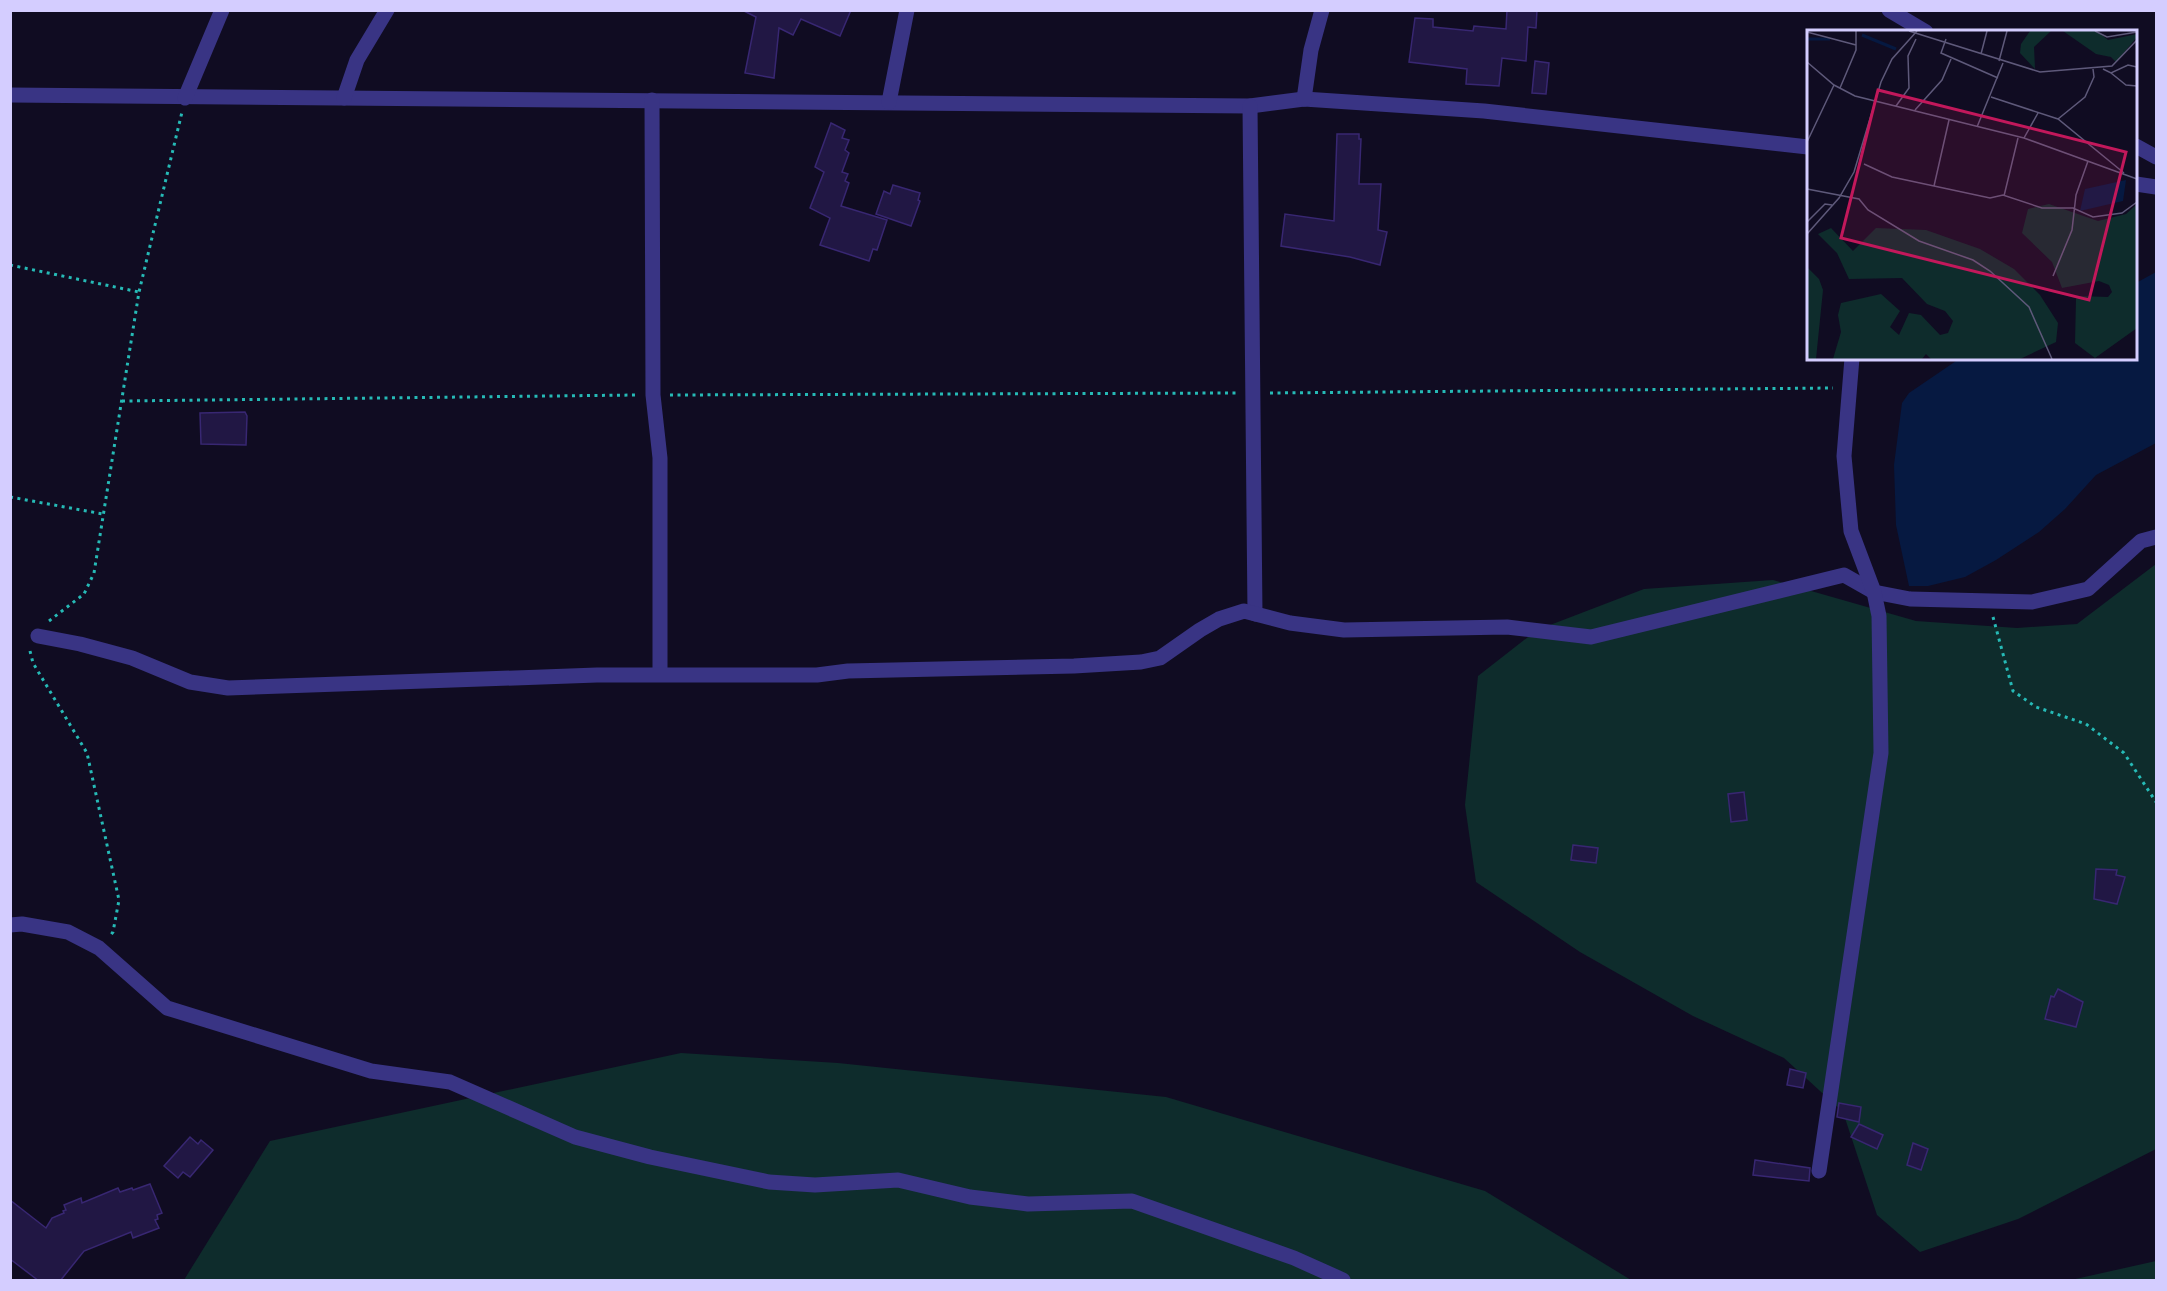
<svg xmlns="http://www.w3.org/2000/svg" width="2167" height="1291" font-family="'Varela Round',sans-serif">
	<style>
		.green { fill: #0e2c2c }
		.water { fill: #061941 }
		.building { fill: #211744; stroke: #382772; stroke-width: 1.5 }
		.lines { fill: none; stroke-linecap: round; stroke-linejoin: round }
		.path { stroke: #26bab6; stroke-width: 3; stroke-dasharray: 3 4.5; stroke-linecap: butt }
		.minor { stroke: #393484; stroke-width: 15 }
		.inset-river { fill: none; stroke: #061941; stroke-width: 3 }
		.inset-road { fill: none; stroke: #5e597a; stroke-width: 1.5 }
		.view { fill: #c2185b; fill-opacity: 0.15; stroke: #c2185b; stroke-width: 3 }
		.inset-edge { fill: none; stroke: #d4cdff; stroke-width: 3 }
	</style>
	<rect width="100%" height="100%" fill="#100c22"/>
	<g class="green">
		<path d="M 2156,564 L 2156,1149 L 2018,1219 L 1920,1252 L 1877,1215 L 1843,1112 L 1784,1058 L 1693,1016 L 1580,952 L 1476,882 L 1465,805 L 1478,676 L 1537,630 L 1644,589 L 1773,580 L 1916,621 L 2017,628 L 2077,624 Z"/>
		<path d="M 681,1053 L 838,1063 L 1166,1097 L 1485,1191 L 1631,1280 L 184,1280 L 270,1141 Z"/>
		<path d="M 2156,1261 L 2156,1280 L 2071,1280 Z"/>
	</g>
	<path class="water" d="M 2156,272 L 2156,443 L 2096,475 L 2065,509 L 2039,532 L 1996,560 L 1965,577 L 1928,586 L 1909,586 L 1896,525 L 1894,465 L 1902,403 L 1909,393 L 1959,359 L 2136,358 L 2136,283 Z"/>
	<g class="building">
		<path d="M 742,10 L 851,10 L 840,36 L 801,19 L 793,35 L 779,28 L 774,78 L 745,73 L 756,17 Z"/>
		<path d="M 1507,10 L 1537,10 L 1536,28 L 1528,27 L 1526,61 L 1502,58 L 1499,86 L 1466,84 L 1467,69 L 1409,62 L 1415,18 L 1433,19 L 1433,27 L 1473,31 L 1474,26 L 1506,29 Z"/>
		<path d="M 1535,61 L 1549,63 L 1546,94 L 1532,93 Z"/>
		<path d="M 831,123 L 845,130 L 842,138 L 849,140 L 845,150 L 849,153 L 842,172 L 848,174 L 845,181 L 849,183 L 841,206 L 887,220 L 877,250 L 873,249 L 869,261 L 820,245 L 830,218 L 810,208 L 824,172 L 815,167 Z"/>
		<path d="M 1337,134 L 1359,134 L 1359,139 L 1361,139 L 1359,184 L 1381,184 L 1378,230 L 1387,232 L 1380,265 L 1350,257 L 1281,246 L 1285,214 L 1334,221 Z"/>
		<path d="M 893,185 L 920,193 L 918,200 L 920,201 L 911,226 L 876,214 L 884,191 L 890,194 Z"/>
		<path d="M 245,412 L 247,416 L 246,445 L 201,444 L 200,413 Z"/>
		<path d="M 1744,792 L 1747,820 L 1731,822 L 1728,794 Z"/>
		<path d="M 1573,845 L 1598,848 L 1596,863 L 1571,860 Z"/>
		<path d="M 2096,869 L 2117,870 L 2116,875 L 2125,877 L 2117,904 L 2094,899 Z"/>
		<path d="M 2058,989 L 2083,1002 L 2076,1027 L 2045,1019 L 2051,996 L 2054,997 Z"/>
		<path d="M 1790,1069 L 1806,1073 L 1803,1088 L 1787,1085 Z"/>
		<path d="M 1839,1103 L 1861,1107 L 1859,1122 L 1837,1117 Z"/>
		<path d="M 1859,1124 L 1883,1135 L 1877,1149 L 1851,1137 Z"/>
		<path d="M 190,1137 L 198,1144 L 201,1140 L 213,1150 L 190,1177 L 183,1172 L 178,1178 L 164,1166 Z"/>
		<path d="M 1913,1143 L 1928,1149 L 1921,1170 L 1907,1165 Z"/>
		<path d="M 1755,1160 L 1810,1168 L 1809,1181 L 1753,1175 Z"/>
		<path d="M 150,1184 L 162,1213 L 157,1215 L 158,1219 L 155,1220 L 159,1228 L 133,1238 L 131,1232 L 84,1251 L 60,1281 L 39,1281 L 10,1259 L 10,1200 L 46,1228 L 52,1218 L 64,1213 L 63,1211 L 66,1210 L 64,1205 L 81,1198 L 82,1203 L 118,1188 L 120,1192 L 132,1188 L 133,1190 Z"/>
	</g>
	<g class="lines">
		<g class="path">
			<path d="M 10,265 L 139,292"/>
			<path d="M 1270,393 L 1833,388"/>
			<path d="M 670,395 L 1236,393"/>
			<path d="M 122,401 L 636,395"/>
			<path d="M 10,497 L 103,514"/>
			<path d="M 1993,617 L 2013,691 L 2036,707 L 2086,724 L 2124,753 L 2156,802"/>
			<path d="M 49,621 L 84,594 L 94,573 L 139,292 L 182,112"/>
			<path d="M 30,651 L 33,663 L 87,753 L 119,900 L 113,932 L 110,936"/>
		</g>
		<g class="minor">
			<path d="M 1889,10 L 1926,32"/>
			<path d="M 10,95 L 1250,106 L 1304,99 L 1484,111 L 1808,147"/>
			<path d="M 185,98 L 222,10"/>
			<path d="M 344,98 L 357,60 L 387,10"/>
			<path d="M 1304,99 L 1311,50 L 1322,10"/>
			<path d="M 652,100 L 653,395 L 660,458 L 660,674"/>
			<path d="M 889,102 L 907,10"/>
			<path d="M 1250,106 L 1255,614"/>
			<path d="M 2136,146 L 2156,157"/>
			<path d="M 2136,184 L 2156,187"/>
			<path d="M 38,636 L 80,644 L 132,658 L 190,682 L 228,688 L 597,675 L 817,675 L 848,671 L 1074,666 L 1141,662 L 1160,658 L 1200,630 L 1219,619 L 1244,611 L 1290,623 L 1344,630 L 1507,627 L 1591,637 L 1844,575 L 1874,592 L 1910,599 L 2032,602 L 2088,589 L 2141,541 L 2156,537"/>
			<path d="M 10,925 L 22,924 L 68,932 L 99,948 L 167,1008 L 371,1071 L 450,1082 L 575,1137 L 650,1157 L 769,1182 L 815,1185 L 898,1180 L 970,1197 L 1028,1204 L 1132,1201 L 1294,1258 L 1343,1280"/>
			<path d="M 1819,1171 L 1881,753 L 1879,616 L 1874,592 L 1851,531 L 1844,456 L 1852,358"/>
		</g>
	</g>
	<g transform="translate(1807 30)">
		<rect width="330" height="330" fill="#100c22"/>
		<path d="M 223,1 L 244,1 L 227,17 L 228,39 L 213,23 L 214,14 ZM 256,1 L 290,1 L 301,10 L 330,4 L 330,7 L 309,32 L 304,27 L 289,24 ZM 242,174 L 291,191 L 319,184 L 330,174 L 330,298 L 288,328 L 268,313 L 269,269 L 271,266 L 301,267 L 305,262 L 302,255 L 292,251 L 255,258 L 245,232 L 215,203 L 221,179 ZM 24,198 L 46,221 L 69,198 L 119,200 L 173,219 L 207,239 L 233,265 L 251,293 L 249,312 L 213,329 L 124,329 L 119,324 L 115,329 L 26,329 L 34,302 L 31,285 L 34,273 L 74,264 L 93,281 L 83,297 L 92,305 L 102,283 L 114,285 L 133,305 L 141,303 L 146,291 L 138,281 L 120,274 L 95,248 L 42,249 L 30,223 L 11,204 ZM 0,237 L 12,249 L 16,260 L 9,329 L 0,329 Z" fill="#0e2c2c"/>
		<path d="M 319,150 L 316,171 L 273,181 L 278,159 Z" fill="#061941"/>
		<path class="inset-river" d="M 55,5 L 89,19M 0,9 L 23,9"/>
		<path class="inset-road" d="M 102,1 L 233,42 L 305,36 L 330,10M 288,1 L 300,7 L 330,2M 0,2 L 49,15M 139,9 L 134,23 L 191,48M 174,24 L 180,1M 192,31 L 200,1M 0,32 L 27,55 L 48,66 L 217,108 L 330,149M 296,39 L 304,43 L 321,35 L 330,37M 304,43 L 319,55 L 330,56M 33,58 L 49,20 L 49,1M 184,67 L 251,89 L 317,143M 89,76 L 102,58 L 101,26 L 109,9M 108,80 L 135,50 L 144,29M 251,89 L 278,67 L 287,47 L 286,39M 170,97 L 196,33M 217,108 L 231,83M 0,112 L 27,55M 57,134 L 85,147 L 183,168 L 196,165 L 235,178 L 266,178 L 286,187 L 315,183 L 330,172M 127,156 L 142,90M 0,159 L 52,169 L 61,180 L 112,211 L 166,230 L 183,241 L 222,277 L 245,329M 197,166 L 211,108M 0,192 L 18,174 L 25,175M 0,204 L 32,168 L 47,142 L 74,52 L 85,29 L 110,1M 246,246 L 265,200 L 269,165 L 281,131"/>
		<path class="view" d="M 71,60 L 319,122 L 282,270 L 34,208 Z"/>
		<rect width="330" height="330" class="inset-edge"/>
	</g>
	<rect width="2167" height="1291" fill="none" stroke="#d4cdff" stroke-width="24"/>
</svg>
